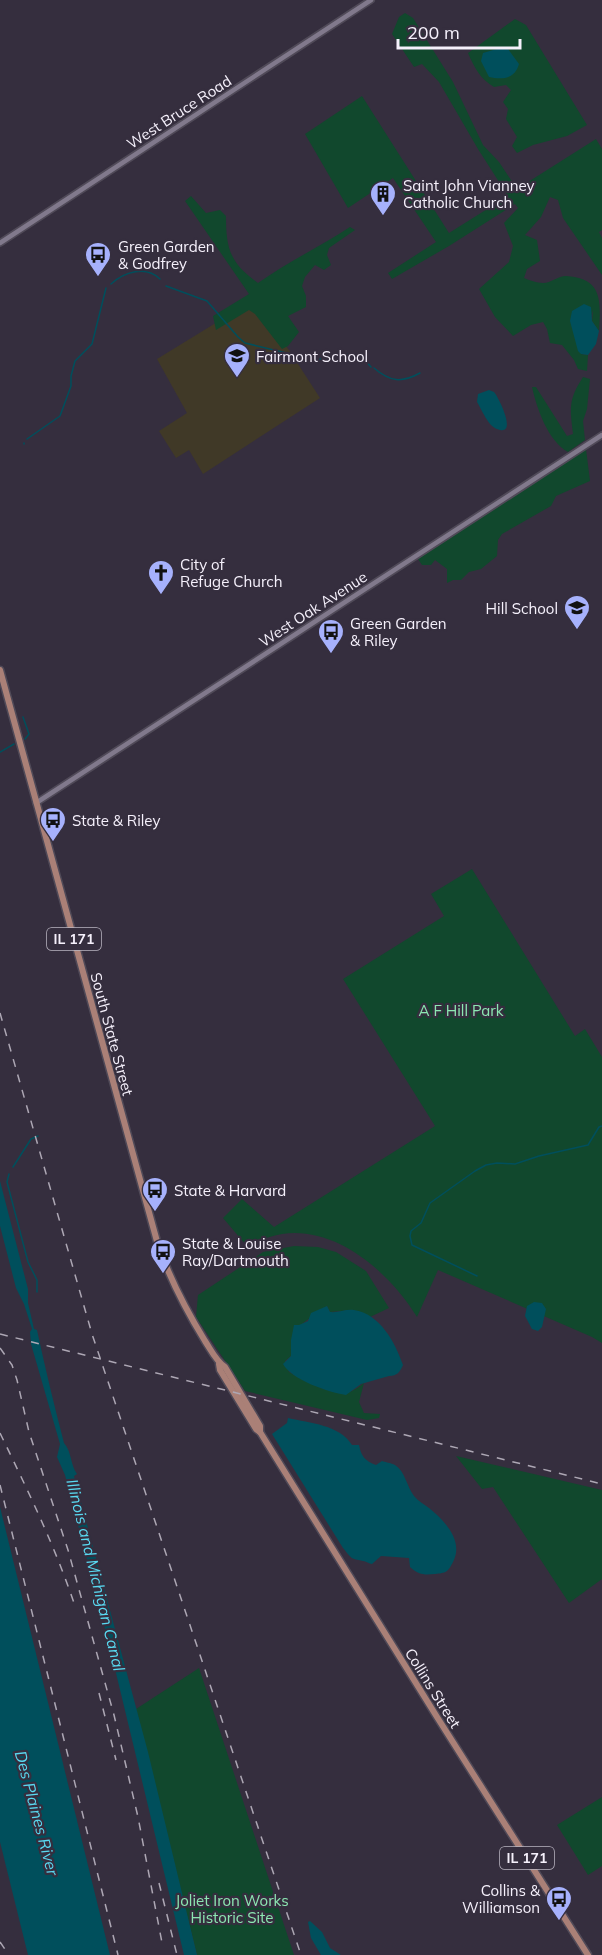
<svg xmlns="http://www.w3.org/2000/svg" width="602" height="1955" font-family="Mulish,sans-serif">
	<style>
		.education { fill: #403927 }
		.green { fill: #11482d }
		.water { fill: #004f5c }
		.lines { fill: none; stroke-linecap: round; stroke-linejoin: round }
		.stream { stroke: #004f5c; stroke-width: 1.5 }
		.tertiary-casing { stroke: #504a58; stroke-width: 8 }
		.primary-casing { stroke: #504a58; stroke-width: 9 }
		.tertiary { stroke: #81798c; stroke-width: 4.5 }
		.primary { stroke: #aa8077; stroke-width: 6 }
		.rail { stroke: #ada7b4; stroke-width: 1.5; stroke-dasharray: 8 8; stroke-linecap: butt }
		.labels { text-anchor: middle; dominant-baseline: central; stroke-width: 4.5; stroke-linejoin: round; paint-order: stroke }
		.shield { fill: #352e3e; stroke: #bbb6c2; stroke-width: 1.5 }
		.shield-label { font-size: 14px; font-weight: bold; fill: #f5f0fb }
		.street-label { font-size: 15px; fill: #f5f0fb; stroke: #352e3e }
		.poi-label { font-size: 15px; fill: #f5f0fb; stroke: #352e3e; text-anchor: start }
		.park-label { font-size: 15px; fill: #8ce7b2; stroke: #352e3e }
		.water-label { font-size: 16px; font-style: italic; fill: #59d9f1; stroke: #352e3e }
	</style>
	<rect width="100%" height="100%" fill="#352e3e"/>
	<path class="education" d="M 250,302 L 289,350 L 320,398 L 203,474 L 189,450 L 176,458 L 159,431 L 187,413 L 157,359 Z"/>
	<g class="green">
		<path d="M 405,13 L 413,18 L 453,82 L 483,145 L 499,162 L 517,189 L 596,139 L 602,149 L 602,230 L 599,232 L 602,238 L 602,275 L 563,218 L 558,200 L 550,197 L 541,217 L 525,235 L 537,240 L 540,261 L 527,269 L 524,278 C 529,280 537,283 543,283 C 551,283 558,276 566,276 C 602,278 601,300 599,331 L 592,321 L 593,310 L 581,354 L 588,355 L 587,371 L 578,369 L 574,360 L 562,345 L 550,343 L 547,329 L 543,322 L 531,325 L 513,336 L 495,317 L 479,289 L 509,262 L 513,246 L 504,223 L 518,208 L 515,204 L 449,246 L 392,279 L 388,273 L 436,242 L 393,178 L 348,208 L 305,134 L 362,96 L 449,233 L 508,196 L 478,149 L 439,82 L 422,64 L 414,67 L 392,34 L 399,17 Z"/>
		<path d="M 515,19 L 526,25 L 587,125 L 567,136 L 533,145 L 517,153 L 512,146 L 517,137 L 506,119 L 508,109 L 503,102 L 511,90 L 506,85 L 494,87 C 480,79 474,67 468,53 Z"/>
		<path d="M 191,196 L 206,213 L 220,210 L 226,216 C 226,249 230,263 258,283 C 288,262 319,247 350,227 L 355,230 L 329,248 L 327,255 L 331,265 L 324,270 L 315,265 L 305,277 L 302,286 L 306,296 L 306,307 L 288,316 L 299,332 L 288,346 L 282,349 L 255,314 L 249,310 L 216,330 L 213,316 L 249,294 L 185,201 Z"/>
		<path d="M 583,377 L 590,379 L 587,409 L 583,421 L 585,440 L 568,452 C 548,441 537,409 532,387 L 536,387 L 567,436 L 573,434 C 570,408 568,400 583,377 Z"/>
		<path d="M 586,449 L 590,481 L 556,496 L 551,506 L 502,534 L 498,540 L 497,556 L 481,569 L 469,572 L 461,580 L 453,580 L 447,583 L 447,569 L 435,560 L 431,565 L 422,565 L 418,559 Z"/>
		<path d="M 472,869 L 575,1036 L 585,1029 L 602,1057 L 602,1343 L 592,1337 L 438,1270 L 417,1317 C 390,1273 337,1226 282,1234 C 270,1236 257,1241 246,1245 L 223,1218 L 242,1199 L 274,1227 L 435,1126 L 343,979 L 444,916 L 431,894 Z"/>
		<path d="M 294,1246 L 318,1247 L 336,1252 L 366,1271 L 389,1308 L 370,1317 L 353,1310 L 330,1312 L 327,1306 C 305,1323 290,1325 291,1356 L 285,1361 L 289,1372 C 302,1380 338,1399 352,1391 C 356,1389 360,1386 364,1383 L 359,1402 L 364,1413 L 380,1414 L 379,1418 L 367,1420 L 245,1391 L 196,1317 L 198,1295 L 263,1252 Z"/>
		<path d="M 456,1456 L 602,1490 L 602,1579 L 569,1603 L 493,1487 L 482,1489 Z"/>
		<path d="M 199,1668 L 294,1955 L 197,1955 L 136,1709 Z"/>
		<path d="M 602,1797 L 602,1866 L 588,1875 L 557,1825 Z"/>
	</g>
	<g class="water">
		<path d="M 500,48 L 508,49 L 519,64 C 515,79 502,80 489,77 L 481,61 L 483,53 Z"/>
		<path d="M 584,304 L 591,307 L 592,321 L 599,331 L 596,344 L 588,355 L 581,354 L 578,351 L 570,321 L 572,311 Z"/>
		<path d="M 489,390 L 494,392 C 498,396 519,438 497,429 C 488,426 482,410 477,402 L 478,394 Z"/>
		<path d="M 0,1181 L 28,1289 L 28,1303 L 34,1329 L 37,1330 C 45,1367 54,1405 64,1443 C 72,1452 70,1464 77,1474 L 74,1476 L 148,1752 L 197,1955 L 184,1955 L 108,1640 L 65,1475 L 57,1457 L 60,1444 L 31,1344 L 30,1332 L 32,1329 L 24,1304 L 16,1288 L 0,1226 Z"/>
		<path d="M 534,1302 L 542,1303 L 546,1309 L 542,1327 L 538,1331 L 532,1329 L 525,1316 L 527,1306 Z"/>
		<path d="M 327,1306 L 330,1312 C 338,1313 345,1309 354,1310 C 380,1314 395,1342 403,1365 C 400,1372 397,1376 389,1376 L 361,1384 L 346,1395 C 328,1392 292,1380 283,1364 L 291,1356 L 291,1340 L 294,1325 L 299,1325 L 308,1321 L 311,1313 Z"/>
		<path d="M 288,1418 C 310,1423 340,1425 352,1445 L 359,1445 C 361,1456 365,1461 376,1465 L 382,1461 C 385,1462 391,1463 395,1465 C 405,1471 407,1487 414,1496 C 418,1501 424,1504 429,1508 C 445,1521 464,1541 453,1562 C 448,1572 446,1573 435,1574 C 424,1575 419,1575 410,1567 L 409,1558 L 381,1556 L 372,1564 C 369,1564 366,1561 363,1561 C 350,1558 353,1560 343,1548 L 272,1434 L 287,1423 Z"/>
		<path d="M 0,1507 L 110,1955 L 28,1955 L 0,1842 Z"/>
		<path d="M 310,1921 L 322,1932 L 330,1948 L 341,1955 L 321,1955 L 311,1938 L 308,1922 Z"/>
	</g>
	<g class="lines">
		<g class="stream">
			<path d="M 111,284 C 124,272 146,265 160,279"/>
			<path d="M 166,286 L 207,301 L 238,337 L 245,343 L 295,355"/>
			<path d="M 298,357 L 315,361 L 339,353 L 353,355 L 364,359 L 371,367"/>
			<path d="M 374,368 C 390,382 402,383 420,373"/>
			<path d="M 27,439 L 60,416 L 71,386 L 71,376 L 75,361 L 92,344 L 106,288"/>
			<path d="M 24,444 L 24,443"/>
			<path d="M 23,717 L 29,734 L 25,739"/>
			<path d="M 0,752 L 14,744"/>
			<path d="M 13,1167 L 31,1139 L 38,1136"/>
			<path d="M 9,1174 L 7,1182 L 28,1262 L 37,1280 L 37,1292"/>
			<path d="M 477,1276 L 412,1245 L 410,1236 L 411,1231 L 421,1223 L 430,1203 L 475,1171 L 486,1165 L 497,1163 L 515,1164 L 539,1156 L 588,1145 L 599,1127 L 602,1126"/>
		</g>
		<defs>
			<g id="tertiary">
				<path d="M 0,243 L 371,0"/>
				<path d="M 36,803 L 602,435"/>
			</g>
			<g id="primary">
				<path d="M 0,670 L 158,1245 C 170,1279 186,1310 205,1341 C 211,1350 216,1361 225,1367 L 260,1426 L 260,1432"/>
				<path d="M 219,1364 L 220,1370 L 256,1429 L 260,1432 L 437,1717 L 588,1955"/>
			</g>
		</defs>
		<use href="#tertiary" class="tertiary-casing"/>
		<use href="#primary" class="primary-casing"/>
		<use href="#tertiary" class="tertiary"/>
		<use href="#primary" class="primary"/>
		<g class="rail">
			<path d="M 0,1013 L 92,1334 L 301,1955"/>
			<path d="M 0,1334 L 602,1484"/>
			<path d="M 0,1348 L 12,1365 L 17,1380 L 29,1432 L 68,1550 L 114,1715 L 138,1817 L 163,1948"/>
			<path d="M 0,1433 C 28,1491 56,1548 76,1609"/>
			<path d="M 0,1485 L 118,1955"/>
			<path d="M 99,1693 L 116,1760"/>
			<path d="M 159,1883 L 177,1955"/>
			<path d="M 0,1942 L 9,1955"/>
		</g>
	</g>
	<defs>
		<symbol id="building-pin" viewBox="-11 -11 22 30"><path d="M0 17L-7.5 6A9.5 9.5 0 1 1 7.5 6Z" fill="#a6b1fc" stroke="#352e3e"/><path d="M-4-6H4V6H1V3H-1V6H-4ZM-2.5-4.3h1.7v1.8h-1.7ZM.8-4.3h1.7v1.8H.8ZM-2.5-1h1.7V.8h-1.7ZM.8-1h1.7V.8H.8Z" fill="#111"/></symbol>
		<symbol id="bus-pin" viewBox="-11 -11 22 30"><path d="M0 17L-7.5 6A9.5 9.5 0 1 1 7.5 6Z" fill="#a6b1fc" stroke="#352e3e"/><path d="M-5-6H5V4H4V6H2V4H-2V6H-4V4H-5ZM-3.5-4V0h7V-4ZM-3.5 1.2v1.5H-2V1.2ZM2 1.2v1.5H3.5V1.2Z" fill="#111"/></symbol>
		<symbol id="school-pin" viewBox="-11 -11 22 30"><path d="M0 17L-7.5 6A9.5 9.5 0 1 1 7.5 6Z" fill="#a6b1fc" stroke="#352e3e"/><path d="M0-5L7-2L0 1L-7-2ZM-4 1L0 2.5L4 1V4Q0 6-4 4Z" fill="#111"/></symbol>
		<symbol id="church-pin" viewBox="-11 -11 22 30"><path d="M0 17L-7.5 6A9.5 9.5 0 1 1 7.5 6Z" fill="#a6b1fc" stroke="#352e3e"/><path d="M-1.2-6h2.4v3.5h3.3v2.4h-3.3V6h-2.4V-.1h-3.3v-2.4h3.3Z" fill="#111"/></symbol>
	</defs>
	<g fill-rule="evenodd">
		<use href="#building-pin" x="368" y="179" width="30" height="40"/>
		<use href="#bus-pin" x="83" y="240" width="30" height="40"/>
		<use href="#school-pin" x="222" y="341" width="30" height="40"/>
		<use href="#church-pin" x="146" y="558" width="30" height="40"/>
		<use href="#school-pin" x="562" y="593" width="30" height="40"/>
		<use href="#bus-pin" x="316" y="617" width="30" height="40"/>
		<use href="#bus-pin" x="38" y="805" width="30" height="40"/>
		<use href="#bus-pin" x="140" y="1175" width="30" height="40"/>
		<use href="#bus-pin" x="148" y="1237" width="30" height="40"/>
		<use href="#bus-pin" x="544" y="1884" width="30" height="40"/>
	</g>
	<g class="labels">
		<g class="shield">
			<rect x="47" y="928" width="54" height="22" rx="4.5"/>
			<rect x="500" y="1847" width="54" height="22" rx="4.5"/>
		</g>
		<g class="shield-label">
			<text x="74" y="939">IL 171</text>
			<text x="527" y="1858">IL 171</text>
		</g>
		<g class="street-label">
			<text transform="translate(179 112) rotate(-33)">West Bruce Road</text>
			<text transform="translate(313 609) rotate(-33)">West Oak Avenue</text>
			<text transform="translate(112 1034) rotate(75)">South State Street</text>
			<text transform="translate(433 1688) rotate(58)">Collins Street</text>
		</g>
		<g class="poi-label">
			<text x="403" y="185">Saint John Vianney<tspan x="403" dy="17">Catholic Church</tspan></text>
			<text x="118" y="246">Green Garden<tspan x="118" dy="17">&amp; Godfrey</tspan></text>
			<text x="256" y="356">Fairmont School</text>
			<text x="180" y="564">City of<tspan x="180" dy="17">Refuge Church</tspan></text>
			<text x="558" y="608" text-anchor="end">Hill School</text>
			<text x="350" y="623">Green Garden<tspan x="350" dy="17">&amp; Riley</tspan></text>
			<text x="72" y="820">State &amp; Riley</text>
			<text x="174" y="1190">State &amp; Harvard</text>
			<text x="182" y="1243">State &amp; Louise<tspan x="182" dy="17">Ray/Dartmouth</tspan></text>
			<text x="540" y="1890" text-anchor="end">Collins &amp;<tspan x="540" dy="17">Williamson</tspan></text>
		</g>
		<g class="park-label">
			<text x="461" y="1010">A F Hill Park</text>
			<text x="232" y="1900">Joliet Iron Works<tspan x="232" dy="17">Historic Site</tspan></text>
		</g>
		<g class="water-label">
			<text transform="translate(96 1575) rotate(76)">Illinois and Michigan Canal</text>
			<text transform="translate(37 1813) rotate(75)">Des Plaines River</text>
		</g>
	</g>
	<path d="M398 39v9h122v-9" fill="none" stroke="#f5f0fb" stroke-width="3"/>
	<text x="407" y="39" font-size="18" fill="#f5f0fb" stroke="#352e3e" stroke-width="4.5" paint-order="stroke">200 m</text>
</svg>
